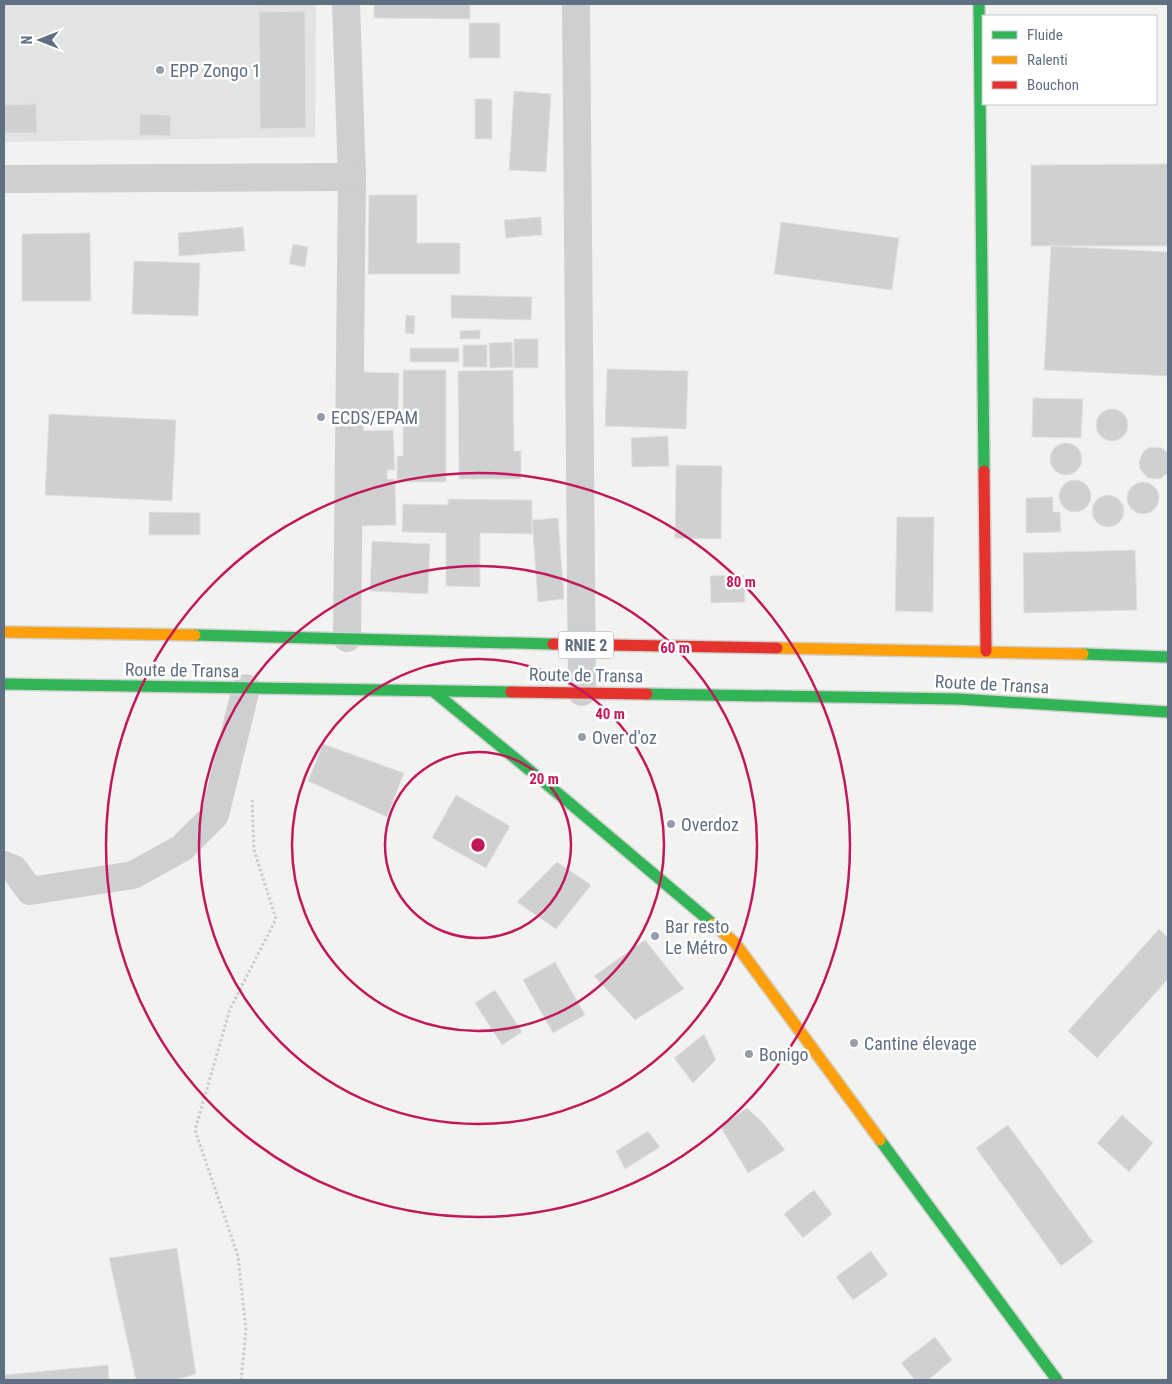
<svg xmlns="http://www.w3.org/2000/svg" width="1172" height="1384" font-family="'Roboto Condensed',sans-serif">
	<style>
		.built { fill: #e2e4e3 }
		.building { fill: #cfd0d0; stroke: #e2e2e0 }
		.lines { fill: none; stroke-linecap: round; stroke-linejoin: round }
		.fast-casing { stroke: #d0d1d1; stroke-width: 14 }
		.slow-casing { stroke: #d0d1d1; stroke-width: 14 }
		.jam-casing { stroke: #d0d1d1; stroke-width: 14 }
		.path { stroke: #cbcbcb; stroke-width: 3; stroke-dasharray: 2.5 2.5; stroke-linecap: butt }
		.street { stroke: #cecfd0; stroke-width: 28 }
		.fast { stroke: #30b455; stroke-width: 11 }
		.slow { stroke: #ff9f0a; stroke-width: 11 }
		.jam { stroke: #e5322d; stroke-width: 11 }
		.ring { fill: none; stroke: #c2185b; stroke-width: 2.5 }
		.poi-dot { fill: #949da8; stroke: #fff; stroke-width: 2 }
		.labels { text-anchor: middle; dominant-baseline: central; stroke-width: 5; stroke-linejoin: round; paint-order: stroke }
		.shield { fill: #fff; stroke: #909aa8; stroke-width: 1 }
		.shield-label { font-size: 16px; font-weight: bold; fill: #616f82 }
		.poi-label { font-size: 18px; fill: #616f82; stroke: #fff; text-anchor: start }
		.street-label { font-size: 18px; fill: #616f82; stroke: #fff }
		.centre { fill: #c2185b; stroke: #fff; stroke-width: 2.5 }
		.ring-label { font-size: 15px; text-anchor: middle; font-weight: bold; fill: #c2185b; stroke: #fff; stroke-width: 5; stroke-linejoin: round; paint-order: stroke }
	</style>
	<rect width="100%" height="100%" fill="#f2f3f0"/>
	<path class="built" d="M 4,4 L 316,4 L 315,137 L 4,142 Z"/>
	<g class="building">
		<rect x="262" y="4" width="48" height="2"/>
		<path d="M 374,4 L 470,4 L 470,19 L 374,18 Z"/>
		<path d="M 305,11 L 306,128 L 260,129 L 259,12 Z"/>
		<rect x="469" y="23" width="31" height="35"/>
		<path d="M 514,91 L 551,94 L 546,172 L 509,170 Z"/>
		<rect x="475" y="99" width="17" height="40"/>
		<path d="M 36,104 L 37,133 L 4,133 L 4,105 Z"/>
		<path d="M 140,114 L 171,115 L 170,136 L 139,135 Z"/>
		<path d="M 1168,164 L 1168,246 L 1031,246 L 1031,165 Z"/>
		<path d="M 369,195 L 417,195 L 417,243 L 460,243 L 460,274 L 368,274 Z"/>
		<path d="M 541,217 L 542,235 L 506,238 L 504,220 Z"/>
		<path d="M 781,222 L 899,238 L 892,290 L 774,274 Z"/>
		<path d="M 243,227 L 245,251 L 179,256 L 178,233 Z"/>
		<path d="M 90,233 L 91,301 L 22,301 L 22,234 Z"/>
		<path d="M 293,244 L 308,247 L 305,267 L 289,264 Z"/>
		<path d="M 1051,246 L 1168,252 L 1168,376 L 1044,370 Z"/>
		<path d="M 134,261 L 200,263 L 198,316 L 132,314 Z"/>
		<path d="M 451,295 L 532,297 L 531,320 L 451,318 Z"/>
		<path d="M 406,315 L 415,316 L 414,334 L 405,333 Z"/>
		<path d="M 480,330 L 480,339 L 460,339 L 460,331 Z"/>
		<rect x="514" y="339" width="24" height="29"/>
		<path d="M 512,342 L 513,367 L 490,368 L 489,343 Z"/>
		<rect x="463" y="345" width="24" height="22"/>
		<rect x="410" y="348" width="49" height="14"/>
		<path d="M 607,369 L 688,371 L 686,429 L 605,426 Z"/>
		<path d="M 403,370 L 446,370 L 446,482 L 397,482 L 397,456 L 403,456 Z"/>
		<path d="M 513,370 L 514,451 L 521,451 L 521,479 L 459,479 L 458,371 Z"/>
		<path d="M 362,372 L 399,373 L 398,413 L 361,412 Z"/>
		<path d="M 1033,398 L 1083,399 L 1081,438 L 1032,437 Z"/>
		<circle cx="1112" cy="425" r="16"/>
		<path d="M 49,414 L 176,420 L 172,501 L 45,495 Z"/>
		<path d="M 393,430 L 395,470 L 387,470 L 387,479 L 395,479 L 396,525 L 362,526 L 359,431 Z"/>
		<path d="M 668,436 L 669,466 L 632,467 L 631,438 Z"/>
		<circle cx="1066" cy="459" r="16"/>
		<path d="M 1150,447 L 1162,448 L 1168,453 L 1168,473 L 1161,478 L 1155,479 L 1148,478 L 1140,469 L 1139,462 L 1141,456 L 1144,451 Z"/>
		<path d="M 676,465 L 722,466 L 721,539 L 675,538 Z"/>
		<circle cx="1075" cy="496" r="16"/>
		<circle cx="1143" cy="498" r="16"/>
		<circle cx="1108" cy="511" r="16"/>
		<path d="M 1053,497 L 1053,512 L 1060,512 L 1061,532 L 1026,533 L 1026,498 Z"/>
		<path d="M 448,499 L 532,500 L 532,534 L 480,533 L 480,587 L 446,586 L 446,533 L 402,532 L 403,504 L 448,505 Z"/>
		<path d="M 149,512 L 200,513 L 200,535 L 149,535 Z"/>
		<path d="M 897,517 L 934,517 L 933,612 L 895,611 Z"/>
		<path d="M 558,518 L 564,599 L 538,602 L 532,520 Z"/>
		<path d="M 372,541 L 430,544 L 428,594 L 370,591 Z"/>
		<path d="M 1135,550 L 1137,610 L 1024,613 L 1023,553 Z"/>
		<path d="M 744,575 L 745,602 L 711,603 L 710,576 Z"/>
		<path d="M 323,744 L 404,773 L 387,817 L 308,781 Z"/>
		<path d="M 456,795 L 510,826 L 486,868 L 432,838 Z"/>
		<path d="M 557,862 L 591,885 L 556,929 L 517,902 Z"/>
		<path d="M 1159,929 L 1168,938 L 1168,979 L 1097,1058 L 1068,1031 Z"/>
		<path d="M 645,940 L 684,989 L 635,1020 L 594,976 Z"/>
		<path d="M 555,962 L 585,1015 L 553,1033 L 523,980 Z"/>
		<path d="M 495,990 L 522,1032 L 502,1045 L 475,1003 Z"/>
		<path d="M 704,1034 L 716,1060 L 693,1083 L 674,1058 Z"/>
		<path d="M 747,1108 L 763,1123 L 785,1150 L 748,1173 L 720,1126 Z"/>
		<path d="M 1122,1115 L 1153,1143 L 1129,1172 L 1097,1143 Z"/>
		<path d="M 1008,1125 L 1093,1242 L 1061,1266 L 976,1148 Z"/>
		<path d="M 648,1131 L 660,1147 L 625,1169 L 616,1151 Z"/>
		<path d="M 814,1190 L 832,1214 L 803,1238 L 784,1214 Z"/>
		<path d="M 177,1248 L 196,1374 L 175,1380 L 136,1380 L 109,1258 Z"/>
		<path d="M 871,1251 L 888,1275 L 853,1300 L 836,1277 Z"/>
		<path d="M 935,1337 L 952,1360 L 928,1380 L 915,1380 L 901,1363 Z"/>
		<path d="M 108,1365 L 109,1380 L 4,1380 L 4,1375 Z"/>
	</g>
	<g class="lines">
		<defs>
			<g id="fast">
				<path d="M 979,4 L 984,471"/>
				<path d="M 195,635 L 553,644"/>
				<path d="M 1083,654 L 1168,657"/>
				<path d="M 4,684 L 511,692"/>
				<path d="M 433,691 L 566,800 L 713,924"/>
				<path d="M 647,694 L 958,699 L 1168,712"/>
				<path d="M 880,1140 L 1057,1380"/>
			</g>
			<g id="slow">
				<path d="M 4,632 L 195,635"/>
				<path d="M 777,648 L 1083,654"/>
				<path d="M 713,924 L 735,943 L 880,1140"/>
			</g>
			<g id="jam">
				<path d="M 984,471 L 986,651"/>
				<path d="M 553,644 L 777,648"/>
				<path d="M 511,692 L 647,694"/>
			</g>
		</defs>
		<use href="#fast" class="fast-casing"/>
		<use href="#slow" class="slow-casing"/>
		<use href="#jam" class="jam-casing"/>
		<path class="path" d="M 241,1380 L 246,1330 L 238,1256 L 195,1130 L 230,1009 L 276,919 L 254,850 L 252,799"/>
		<g class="street">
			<path d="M 346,4 L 352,177 L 347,638"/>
			<path d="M 576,4 L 582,692"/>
			<path d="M 4,179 L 352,177"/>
			<path d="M 4,865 L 14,869 L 30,891 L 133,875 L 182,848 L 215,815 L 246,688"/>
		</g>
		<use href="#fast" class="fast"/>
		<use href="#slow" class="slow"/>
		<use href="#jam" class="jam"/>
	</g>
	<g class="ring">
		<circle cx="478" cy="845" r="93"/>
		<circle cx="478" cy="845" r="186"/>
		<circle cx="478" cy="845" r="279"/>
		<circle cx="478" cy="845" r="372"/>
	</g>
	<g class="poi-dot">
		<circle cx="160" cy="70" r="5"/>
		<circle cx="321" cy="417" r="5"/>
		<circle cx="582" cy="737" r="5"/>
		<circle cx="671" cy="824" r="5"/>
		<circle cx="655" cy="936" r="5"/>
		<circle cx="854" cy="1043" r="5"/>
		<circle cx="749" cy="1054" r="5"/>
	</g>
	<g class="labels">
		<rect class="shield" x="558.5" y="631.5" width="55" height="27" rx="4"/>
		<g class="shield-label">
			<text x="586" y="645">RNIE 2</text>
		</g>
		<g class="poi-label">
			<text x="170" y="70">EPP Zongo 1</text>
			<text x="331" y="417">ECDS/EPAM</text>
			<text x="592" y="737">Over d'oz</text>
			<text x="681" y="824">Overdoz</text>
			<text x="665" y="926">Bar resto<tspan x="665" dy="21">Le Métro</tspan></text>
			<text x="864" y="1043">Cantine élevage</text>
			<text x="759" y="1054">Bonigo</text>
		</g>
		<g class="street-label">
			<text transform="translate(182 670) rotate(1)">Route de Transa</text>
			<text transform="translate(586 675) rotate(1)">Route de Transa</text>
			<text transform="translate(992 684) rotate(3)">Route de Transa</text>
		</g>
	</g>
	<circle cx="478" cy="845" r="8" class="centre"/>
	<g class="ring-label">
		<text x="741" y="587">80 m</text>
		<text x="675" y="653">60 m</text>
		<text x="610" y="719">40 m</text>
		<text x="544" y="784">20 m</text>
	</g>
	<rect width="1172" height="1384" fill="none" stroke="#616f82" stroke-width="10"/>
	<rect x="982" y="15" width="175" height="90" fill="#ffffff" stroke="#c0c5cd"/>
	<rect x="992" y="31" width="25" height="8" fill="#30b455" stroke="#c0c5cd"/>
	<text x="1027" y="40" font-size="15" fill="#616f82">Fluide</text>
	<rect x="992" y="56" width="25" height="8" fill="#ff9f0a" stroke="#c0c5cd"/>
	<text x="1027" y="65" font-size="15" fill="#616f82">Ralenti</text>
	<rect x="992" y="81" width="25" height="8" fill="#e5322d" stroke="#c0c5cd"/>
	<text x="1027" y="90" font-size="15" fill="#616f82">Bouchon</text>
	<g transform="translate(40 40) rotate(270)" stroke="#ffffff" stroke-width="4" paint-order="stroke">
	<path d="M0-4L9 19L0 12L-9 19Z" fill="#616f82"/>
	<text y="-8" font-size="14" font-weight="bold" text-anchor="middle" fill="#616f82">N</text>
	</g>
</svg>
